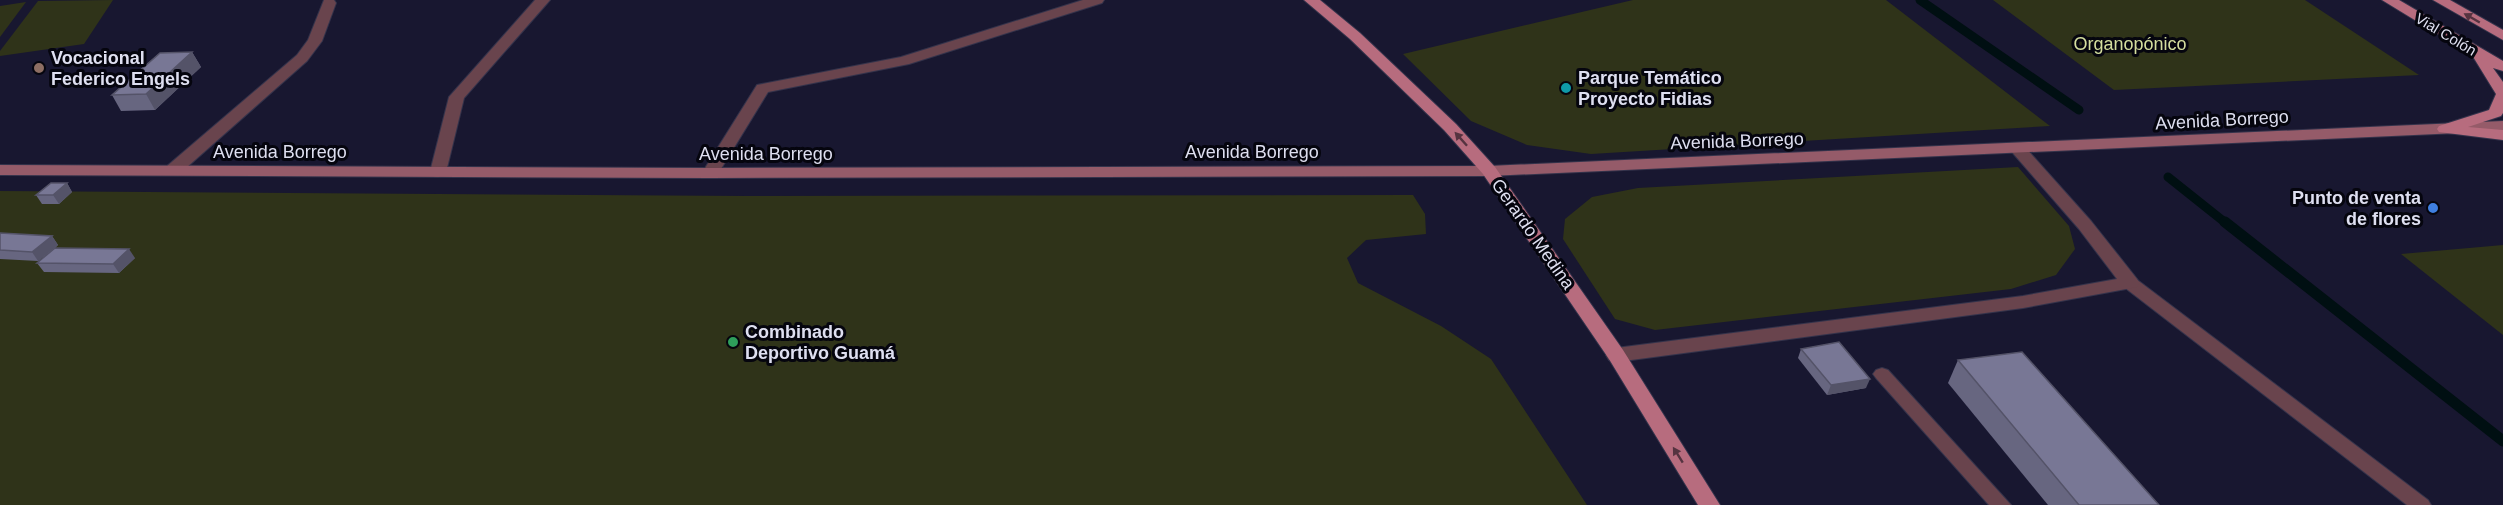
<svg xmlns="http://www.w3.org/2000/svg" width="2503" height="505" font-family="Helvetica,sans-serif">
	<style>
		.green { fill: #2f3319 }
		.lines { fill: none; stroke-linecap: round; stroke-linejoin: round }
		.stream-far1 { stroke: #000f12; stroke-width: 9 }
		.stream { stroke: #000f12; stroke-width: 11 }
		.service-casing { stroke: #34334b; stroke-width: 2 }
		.minor-casing { stroke: #34334b; stroke-width: 2 }
		.secondary-casing { stroke: #34334b; stroke-width: 2 }
		.primary-casing { stroke: #34334b; stroke-width: 2 }
		.service { fill: #69444d; fill-rule: evenodd }
		.minor { fill: #69444d; fill-rule: evenodd }
		.secondary { fill: #955b69; fill-rule: evenodd }
		.primary { fill: #b76c7e; fill-rule: evenodd }
		.wall { fill: #676680 }
		.shaded-wall { fill: #545368 }
		.building { fill: #787795; stroke: #545368; stroke-width: 1.5 }
		.oneway { fill: #553340 }
		.education-dot { fill: #8d6e63; stroke: #05050e; stroke-width: 2 }
		.culture-dot { fill: #0f9aa8; stroke: #05050e; stroke-width: 2 }
		.shop-dot { fill: #3f7fe0; stroke: #05050e; stroke-width: 2 }
		.leisure-dot { fill: #2e9e5b; stroke: #05050e; stroke-width: 2 }
		.labels { text-anchor: middle; dominant-baseline: central; stroke-width: 6; stroke-linejoin: round; paint-order: stroke }
		.far-street-label { font-size: 15px; fill: #dedff0; stroke: #05050e }
		.park-label { font-size: 18px; fill: #d4de9e; stroke: #05050e }
		.poi-label { font-size: 18px; font-weight: bold; fill: #dedff0; stroke: #05050e; text-anchor: start }
		.street-label { font-size: 18px; fill: #dedff0; stroke: #05050e }
	</style>
	<rect width="100%" height="100%" fill="#181730"/>
	<g class="green">
		<path d="M 113,0 L 84,44 L 0,56 L 0,51 L 38,1 Z"/>
		<path d="M 1633,0 L 1886,0 L 2050,126 L 1591,154 L 1527,145 L 1471,121 L 1403,54 Z"/>
		<path d="M 1993,0 L 2305,0 L 2419,75 L 2114,90 Z"/>
		<path d="M 26,2 L 0,37 L 0,6 Z"/>
		<path d="M 2018,167 L 2069,226 L 2075,249 L 2056,275 L 2011,289 L 1655,330 L 1615,319 L 1563,239 L 1565,219 L 1592,197 L 1638,188 Z"/>
		<path d="M 0,191 L 745,196 L 1413,195 L 1425,214 L 1426,234 L 1366,240 L 1347,258 L 1358,283 L 1441,326 L 1491,359 L 1587,505 L 0,505 Z"/>
		<path d="M 2503,245 L 2503,335 L 2401,254 Z"/>
	</g>
	<g class="lines">
		<g class="stream-far1">
			<path d="M 1920,0 L 2079,110"/>
			<path d="M 2168,177 L 2227,224"/>
		</g>
		<path class="stream" d="M 2225,222 L 2503,441"/>
		<defs>
			<g id="service">
				<path d="M 2130,278 L 2136,279 L 2428,500 L 2431,505 L 2407,505 L 2124,287 L 2122,283 L 2124,279 Z"/>
				<path d="M 1882,368 L 1888,370 L 2011,505 L 1989,505 L 1876,378 L 1873,374 L 1876,370 Z"/>
			</g>
			<g id="minor">
				<path d="M 324,0 L 334,0 L 336,3 L 322,41 L 307,61 L 178,175 L 166,175 L 164,171 L 166,167 L 297,55 L 308,40 Z"/>
				<path d="M 535,0 L 550,0 L 464,98 L 446,172 L 438,177 L 432,176 L 430,172 L 449,97 Z"/>
				<path d="M 1083,0 L 1104,0 L 1102,3 L 909,64 L 768,92 L 716,177 L 704,177 L 702,173 L 757,85 L 901,57 Z"/>
				<path d="M 2018,144 L 2024,146 L 2091,221 L 2137,279 L 2139,283 L 2137,287 L 2023,308 L 1616,362 L 1609,360 L 1606,355 L 1609,350 L 1616,348 L 2023,296 L 2117,279 L 2079,229 L 2012,152 L 2010,149 Z"/>
			</g>
			<path id="secondary" d="M 2503,121 L 2503,131 L 1489,176 L 710,178 L 0,175 L 0,165 L 710,168 L 1489,166 Z"/>
			<g id="primary">
				<path d="M 1304,0 L 1320,0 L 1360,33 L 1456,124 L 1495,167 L 1623,350 L 1720,505 L 1698,505 L 1609,359 L 1483,174 L 1444,130 L 1350,39 Z"/>
				<path d="M 2382,0 L 2399,0 L 2503,61 L 2503,71 L 2493,68 L 2503,82 L 2503,113 L 2501,116 L 2468,127 L 2503,130 L 2503,140 L 2439,132 L 2437,129 L 2439,126 L 2489,110 L 2496,94 L 2472,55 Z"/>
				<path d="M 2433,0 L 2450,0 L 2503,30 L 2503,40 Z"/>
			</g>
		</defs>
		<use href="#service" class="service-casing"/>
		<use href="#minor" class="minor-casing"/>
		<use href="#secondary" class="secondary-casing"/>
		<use href="#primary" class="primary-casing"/>
		<use href="#service" class="service"/>
		<use href="#minor" class="minor"/>
		<use href="#secondary" class="secondary"/>
		<use href="#primary" class="primary"/>
	</g>
	<g class="wall">
		<path d="M 192,52 L 201,67 L 155,110 L 121,111 L 112,95 Z"/>
		<path d="M 67,183 L 72,192 L 59,204 L 42,204 L 36,195 Z"/>
		<path d="M 0,233 L 52,236 L 58,245 L 55,248 L 135,258 L 119,273 L 44,272 L 37,263 L 50,252 L 38,261 L 0,259 Z"/>
		<path d="M 1801,349 L 1866,388 L 1827,395 L 1798,358 Z"/>
		<path d="M 1958,360 L 2159,505 L 2048,505 L 1948,383 Z"/>
	</g>
	<g class="shaded-wall">
		<path d="M 192,52 L 201,67 L 155,110 L 146,94 Z"/>
		<path d="M 67,183 L 72,192 L 59,204 L 53,195 Z"/>
		<path d="M 52,236 L 58,245 L 38,261 L 32,252 Z"/>
		<path d="M 129,249 L 135,258 L 119,273 L 113,264 Z"/>
		<path d="M 1870,379 L 1866,388 L 1827,395 L 1831,385 Z"/>
	</g>
	<g class="building">
		<path d="M 192,52 L 146,94 L 112,95 L 160,53 Z"/>
		<path d="M 51,183 L 67,183 L 53,195 L 36,195 Z"/>
		<path d="M 0,233 L 52,236 L 32,252 L 0,250 Z"/>
		<path d="M 55,248 L 129,249 L 113,264 L 37,263 Z"/>
		<path d="M 1839,342 L 1870,379 L 1831,385 L 1801,349 Z"/>
		<path d="M 2022,352 L 2159,505 L 2079,505 L 1958,360 Z"/>
	</g>
	<defs><path id="oneway-solid" d="M-6-.8H1V-3.2L6.5 0L1 3.2V.8H-6Z" transform="scale(1.5)"/></defs>
	<g class="oneway">
		<use href="#oneway-solid" transform="translate(2472 18) rotate(-150)"/>
		<use href="#oneway-solid" transform="translate(1461 139) rotate(-132)"/>
		<use href="#oneway-solid" transform="translate(1678 455) rotate(-122)"/>
	</g>
	<circle class="education-dot" cx="39" cy="68" r="6"/>
	<circle class="culture-dot" cx="1566" cy="88" r="6"/>
	<circle class="shop-dot" cx="2433" cy="208" r="6"/>
	<circle class="leisure-dot" cx="733" cy="342" r="6"/>
	<g class="labels">
		<g class="far-street-label">
			<text transform="translate(2446 34) rotate(31)">Vial Colón</text>
		</g>
		<g class="park-label">
			<text x="2130" y="44">Organopónico</text>
		</g>
		<g class="poi-label">
			<text x="51" y="58">Vocacional<tspan x="51" dy="21">Federico Engels</tspan></text>
			<text x="1578" y="78">Parque Temático<tspan x="1578" dy="21">Proyecto Fidias</tspan></text>
			<text x="2421" y="198" text-anchor="end">Punto de venta<tspan x="2421" dy="21">de flores</tspan></text>
			<text x="745" y="332">Combinado<tspan x="745" dy="21">Deportivo Guamá</tspan></text>
		</g>
		<g class="street-label">
			<text transform="translate(2222 120) rotate(-3)">Avenida Borrego</text>
			<text transform="translate(1737 141) rotate(-2)">Avenida Borrego</text>
			<text x="280" y="152">Avenida Borrego</text>
			<text x="1252" y="152">Avenida Borrego</text>
			<text x="766" y="154">Avenida Borrego</text>
			<text transform="translate(1533 234) rotate(55)">Gerardo Medina</text>
		</g>
	</g>
</svg>
